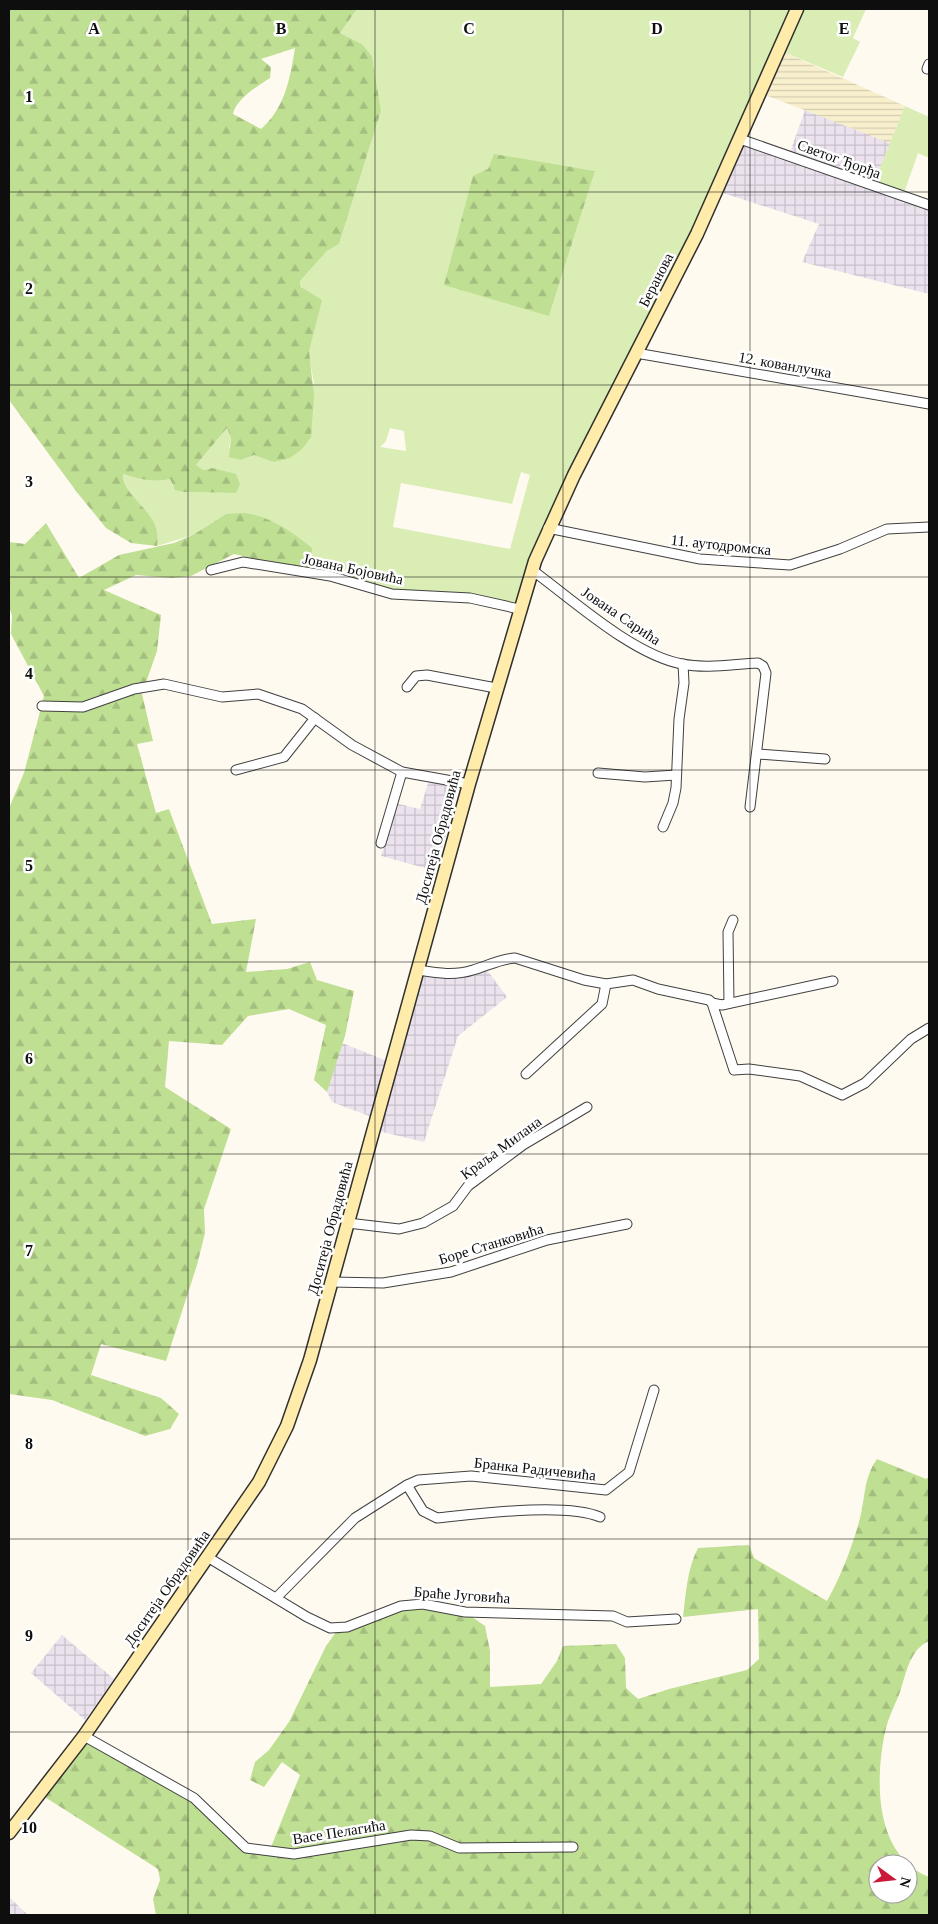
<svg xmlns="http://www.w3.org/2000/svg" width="938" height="1924" font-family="'Times New Roman',serif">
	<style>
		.industrial { fill: url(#industrial-grid) }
		.farmland { fill: url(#farmland-rules) }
		.grass { fill: #d9edb5; fill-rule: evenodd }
		.forest { fill: url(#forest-firs); fill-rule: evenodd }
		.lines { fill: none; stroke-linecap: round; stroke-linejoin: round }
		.street-casing { stroke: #414141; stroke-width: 11 }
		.secondary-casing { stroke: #303030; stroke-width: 15 }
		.street { stroke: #fff; stroke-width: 9 }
		.secondary { stroke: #ffebaa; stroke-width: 12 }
		.grid { fill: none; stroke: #0e0e0e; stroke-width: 1; stroke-opacity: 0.55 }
		.labels { text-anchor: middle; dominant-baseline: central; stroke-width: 5; stroke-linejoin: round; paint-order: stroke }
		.street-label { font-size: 15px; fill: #0e0e0e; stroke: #fff }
		.grid-label { font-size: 16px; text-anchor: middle; font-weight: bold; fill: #0e0e0e; stroke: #fff; stroke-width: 5; stroke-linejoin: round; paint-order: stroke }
	</style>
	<defs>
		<pattern id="industrial-grid" width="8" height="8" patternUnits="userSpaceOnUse" patternTransform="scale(1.25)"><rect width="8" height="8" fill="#ebe2ee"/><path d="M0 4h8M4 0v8" fill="none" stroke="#c8c1cb"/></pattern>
		<pattern id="farmland-rules" width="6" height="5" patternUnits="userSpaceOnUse" patternTransform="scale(1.25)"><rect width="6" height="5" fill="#f8efcd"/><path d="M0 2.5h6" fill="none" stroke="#d3ccaf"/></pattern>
		<pattern id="forest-firs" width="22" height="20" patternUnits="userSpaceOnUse" patternTransform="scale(1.25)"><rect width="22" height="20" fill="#bfdf93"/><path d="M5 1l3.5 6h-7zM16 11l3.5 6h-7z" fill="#a3be7e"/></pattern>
	</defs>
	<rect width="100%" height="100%" fill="#fffaef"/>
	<g class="industrial">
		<path d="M 805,110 L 890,143 L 873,185 L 929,205 L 929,294 L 802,262 L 819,224 L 717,191 L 740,139 L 789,155 Z"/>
		<path d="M 430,777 L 460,783 L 436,871 L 381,856 L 395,803 L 420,809 Z"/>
		<path d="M 484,966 L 507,997 L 458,1036 L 424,1142 L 374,1130 L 377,1119 L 332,1102 L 327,1092 L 342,1043 L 392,1063 L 418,970 L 446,975 Z"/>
		<path d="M 62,1635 L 114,1679 L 85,1720 L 31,1673 Z"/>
		<path d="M 9,1897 L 28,1915 L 9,1915 Z"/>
	</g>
	<path class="farmland" d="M 779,50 L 905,106 L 890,143 L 760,93 Z"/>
	<g class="grass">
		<path d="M 357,9 L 866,9 L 853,38 L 860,42 L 843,77 L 779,50 L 519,609 L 470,598 L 392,594 L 312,573 L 226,514 L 193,535 L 157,546 C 163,516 123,499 123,474 C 139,479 153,483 170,479 L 173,487 L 183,492 L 236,493 L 212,468 L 202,470 L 196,465 L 228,427 L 231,437 L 229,447 L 241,460 L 254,455 L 264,458 L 314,383 L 308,351 L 313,331 L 300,281 L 327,251 L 339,244 L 381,111 L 372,56 L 362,44 L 340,33 ZM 494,155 L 595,171 L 549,316 L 477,175 L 488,169 ZM 390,428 L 404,431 L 406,451 L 380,447 L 386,441 ZM 521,472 L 530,475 L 510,549 L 393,527 L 401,483 L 512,504 Z"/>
		<path d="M 905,106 L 929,117 L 929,158 L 918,153 L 903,196 L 873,185 Z"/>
	</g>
	<g class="forest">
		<path d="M 9,9 L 357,9 L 340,33 L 362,44 L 372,56 L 381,111 L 339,244 L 327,251 L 300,281 L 301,287 L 322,300 L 309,351 L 314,396 L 311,437 L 302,449 L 290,458 L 274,462 L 254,455 L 241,460 L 229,457 L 231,437 L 227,428 L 196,465 L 203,470 L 212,468 L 236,474 L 240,484 L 236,493 L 183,492 L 175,490 L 170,479 C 153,483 139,479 123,474 C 123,500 163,511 157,546 L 131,543 L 106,528 L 76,491 L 9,400 ZM 295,48 C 290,79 285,108 261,129 L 233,114 C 236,99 258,86 270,78 L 271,67 L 261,59 Z"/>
		<path d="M 494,154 L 595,171 L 549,316 L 444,285 L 473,176 L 488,169 Z"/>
		<path d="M 226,514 C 233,514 242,512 250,514 C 272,518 295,534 312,548 L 312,566 L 299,569 L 234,554 L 191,576 L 172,578 L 136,575 L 104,590 L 161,615 L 157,651 L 142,694 L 153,741 L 137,744 L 156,813 L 169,809 L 212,924 L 256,919 L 246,972 L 287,969 L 310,962 L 317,980 L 354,991 L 345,1036 L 327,1092 L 314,1080 L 326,1025 L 289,1009 L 248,1016 L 222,1045 L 169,1041 L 165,1087 L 231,1129 L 204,1209 L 205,1233 L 197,1265 L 166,1361 L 101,1344 L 91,1375 L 161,1398 L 179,1414 L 170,1429 L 145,1436 L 52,1400 L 9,1394 L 9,808 L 24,773 L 44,696 L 11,634 L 12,616 L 9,606 L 9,542 L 25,544 L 46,523 L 79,578 L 119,555 L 174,543 L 193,535 Z"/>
		<path d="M 877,1459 L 926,1479 L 929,1477 L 929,1641 C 910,1649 906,1674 900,1692 C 895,1705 888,1718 885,1732 C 875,1780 874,1855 929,1877 L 929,1915 L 156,1915 L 153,1899 L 160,1880 L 158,1869 L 40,1794 L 84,1736 L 194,1798 L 246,1848 L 269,1852 L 300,1775 L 282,1762 L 264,1787 L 250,1780 L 255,1762 L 269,1750 L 289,1722 L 326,1646 L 339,1628 L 423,1604 L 465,1612 L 485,1626 L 490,1651 L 490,1687 L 541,1684 L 557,1661 L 563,1646 L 616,1644 L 625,1658 L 626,1688 L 638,1699 L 669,1689 L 747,1670 L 759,1659 L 758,1609 L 683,1617 C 686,1593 687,1569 698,1548 L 749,1545 L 754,1558 L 827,1601 C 841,1576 851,1550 859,1522 C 866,1499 862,1481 877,1459 ZM 878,1864 L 908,1864 L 908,1894 L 878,1894 Z"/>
	</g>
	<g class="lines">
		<defs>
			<g id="street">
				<path d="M 927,69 L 929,64"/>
				<path d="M 740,139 L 929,205"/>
				<path d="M 636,353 L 929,404"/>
				<path d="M 548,528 L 700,559 L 790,565 L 840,549 L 887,529 L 929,527"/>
				<path d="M 211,570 L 243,562 L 330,576 L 392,594 L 470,598 L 519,609"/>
				<path d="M 532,570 C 573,600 633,655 682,664 C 707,669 733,664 758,663 L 763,666 L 766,673 L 750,807"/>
				<path d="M 407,687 L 416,676 L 427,675 L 496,688"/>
				<path d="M 42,706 L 83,707 L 134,689 L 164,684 L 222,697 L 258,694 L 302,709 L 352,745 L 402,772 L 469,784"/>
				<path d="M 758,754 L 825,759"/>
				<path d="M 236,770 L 284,757 L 315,718"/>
				<path d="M 598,773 L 645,777 L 676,775"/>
				<path d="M 663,827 L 673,803 L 676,788 L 679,719 L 684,683 L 683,664"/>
				<path d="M 381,843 L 402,772"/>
				<path d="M 418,970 C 437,973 454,976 473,970 C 487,966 500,959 515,958 L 584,980 L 606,984 L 633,980 L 658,989 L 709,1000 L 712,1003 L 734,1070 L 749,1069 L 800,1076 L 842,1095 L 865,1083 L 911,1039 L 929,1028"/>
				<path d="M 712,1003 L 722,1005 L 833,981"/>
				<path d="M 729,1003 L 728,932 L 733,920"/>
				<path d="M 526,1074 L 602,1004 L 606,984"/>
				<path d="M 348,1223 L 399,1229 L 423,1223 L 453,1206 L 468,1186 L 523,1145 L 587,1107"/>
				<path d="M 331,1282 L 383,1283 L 451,1272 L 547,1240 L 627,1224"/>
				<path d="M 407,1485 L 418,1480 L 471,1476 L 606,1490 L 629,1472 L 654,1390"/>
				<path d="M 209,1558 L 307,1617 L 330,1628 L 347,1627 L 401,1606 L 423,1604 L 465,1612 L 613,1616 L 627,1622 L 676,1619"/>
				<path d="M 276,1598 L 355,1518 L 407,1485 L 423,1511 L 437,1518 C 476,1514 566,1502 600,1517"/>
				<path d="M 84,1736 L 194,1798 L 246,1848 L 294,1854 L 411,1835 L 430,1836 L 459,1848 L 573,1847"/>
			</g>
			<path id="secondary" d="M 9,1833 L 84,1736 L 259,1482 L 287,1426 L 310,1360 L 469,784 L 535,561 L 574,475 L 697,234 L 797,9"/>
		</defs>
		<use href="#street" class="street-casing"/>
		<use href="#secondary" class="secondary-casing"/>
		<use href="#street" class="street"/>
		<use href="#secondary" class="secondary"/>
	</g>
	<path class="grid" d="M 188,9 L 188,1915M 375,9 L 375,1915M 563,9 L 563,1915M 750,9 L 750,1915M 9,192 L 929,192M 9,385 L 929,385M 9,577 L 929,577M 9,770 L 929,770M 9,962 L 929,962M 9,1154 L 929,1154M 9,1347 L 929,1347M 9,1539 L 929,1539M 9,1732 L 929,1732"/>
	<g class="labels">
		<g class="street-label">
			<text transform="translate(839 159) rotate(20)">Светог Ђорђа</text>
			<text transform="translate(656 280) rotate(-63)">Беранова</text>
			<text transform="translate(785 365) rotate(10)">12. кованлучка</text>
			<text transform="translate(721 545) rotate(6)">11. аутодромска</text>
			<text transform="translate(353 569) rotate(12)">Јована Бојовића</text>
			<text transform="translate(621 616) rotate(34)">Јована Сарића</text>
			<text transform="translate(438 837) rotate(-75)">Доситеја Обрадовића</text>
			<text transform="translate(501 1148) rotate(-36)">Краља Милана</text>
			<text transform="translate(330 1228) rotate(-75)">Доситеја Обрадовића</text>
			<text transform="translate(491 1244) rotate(-17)">Боре Станковића</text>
			<text transform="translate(535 1469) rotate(6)">Бранка Радичевића</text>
			<text transform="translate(167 1588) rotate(-55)">Доситеја Обрадовића</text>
			<text transform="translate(462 1595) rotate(4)">Браће Југовића</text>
			<text transform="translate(339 1832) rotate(-9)">Васе Пелагића</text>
		</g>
	</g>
	<g class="grid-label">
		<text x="94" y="34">A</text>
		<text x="281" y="34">B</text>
		<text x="469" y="34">C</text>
		<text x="657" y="34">D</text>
		<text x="844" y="34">E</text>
		<text x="29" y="102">1</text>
		<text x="29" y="294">2</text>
		<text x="29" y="487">3</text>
		<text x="29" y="679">4</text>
		<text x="29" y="871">5</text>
		<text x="29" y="1064">6</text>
		<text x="29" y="1256">7</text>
		<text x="29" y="1449">8</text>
		<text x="29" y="1641">9</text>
		<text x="29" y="1833">10</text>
	</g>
	<rect width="938" height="1924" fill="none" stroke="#0e0e0e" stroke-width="20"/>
	<g transform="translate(893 1879) rotate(105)"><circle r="24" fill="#ffffff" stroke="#9f9f9f"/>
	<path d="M0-4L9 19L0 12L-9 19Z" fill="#cb1a39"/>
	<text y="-8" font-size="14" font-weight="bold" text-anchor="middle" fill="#0e0e0e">N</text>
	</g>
</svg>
